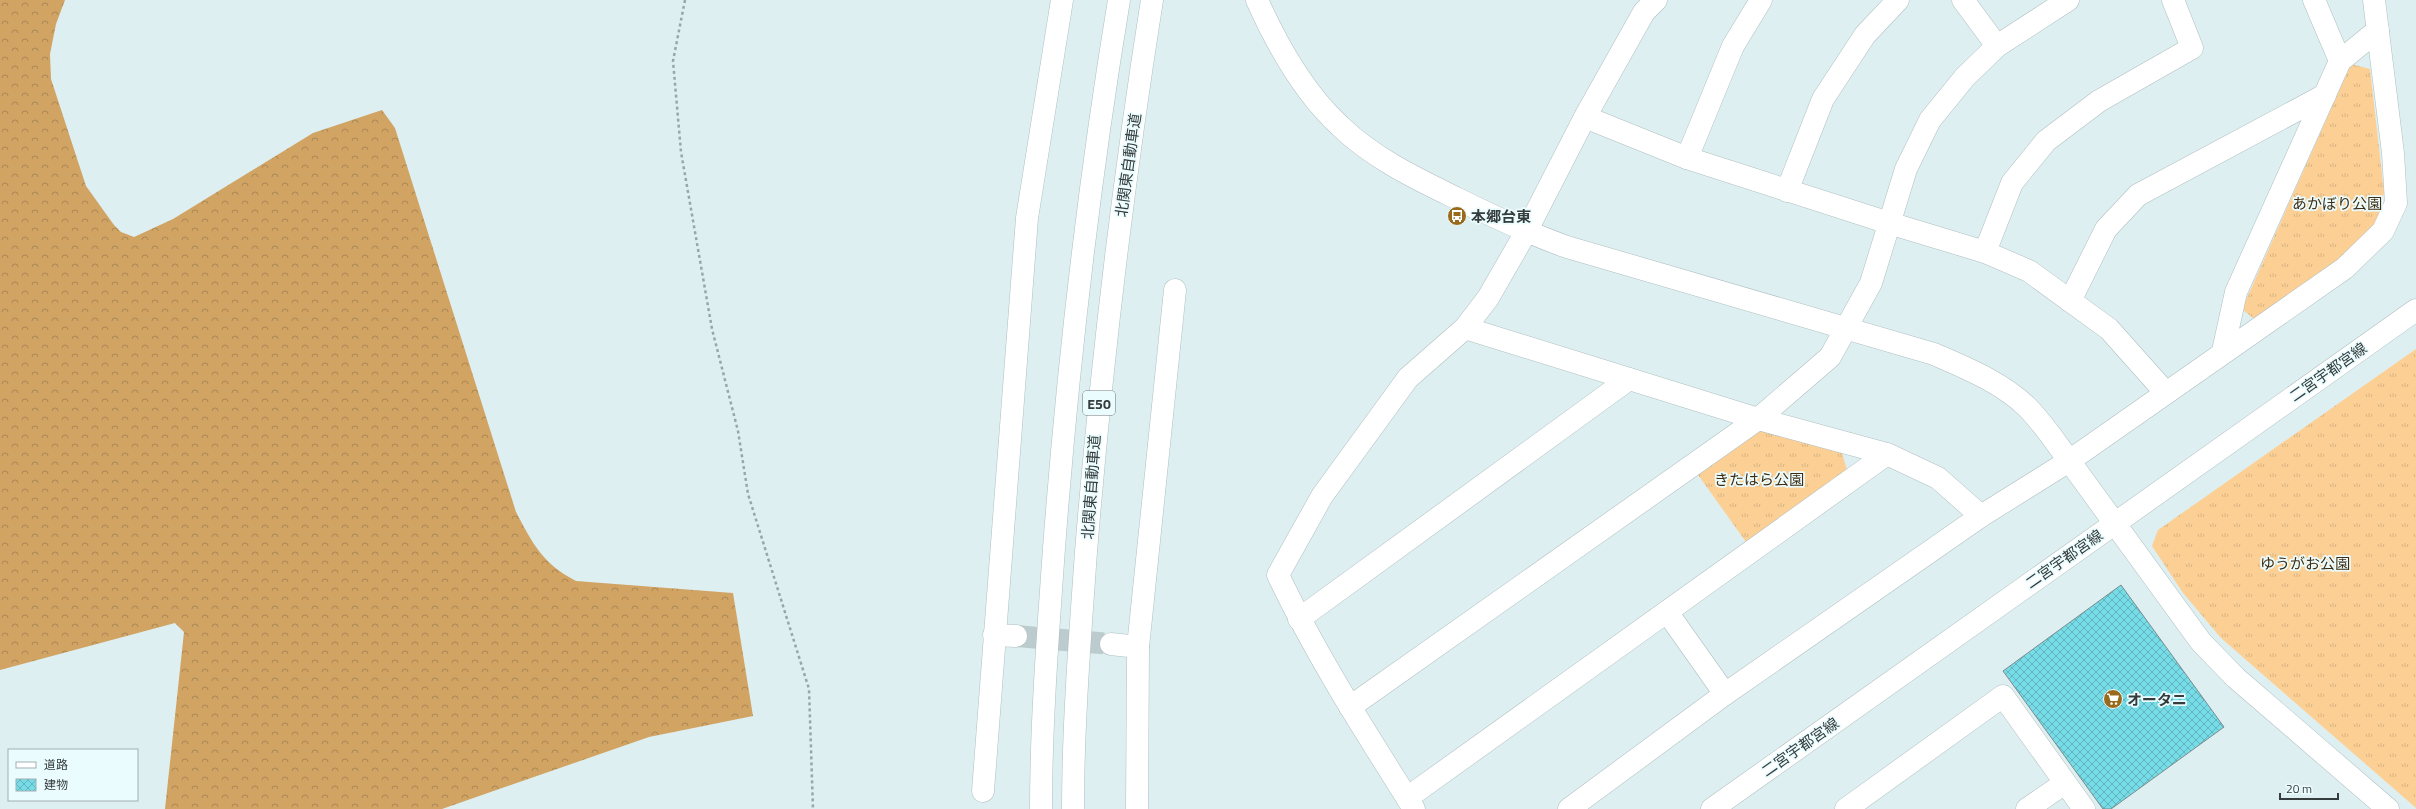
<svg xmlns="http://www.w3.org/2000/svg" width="2416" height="809" font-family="'Titillium Web','Noto Sans JP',sans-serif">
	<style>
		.grass { fill: url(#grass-tufts) }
		.forest { fill: url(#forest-crowns) }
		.building { fill: url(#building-cross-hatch); stroke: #7c8b8d }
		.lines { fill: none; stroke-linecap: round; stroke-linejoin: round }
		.minor-tunnel { stroke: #bccbcd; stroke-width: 22; stroke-dasharray: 22 11; stroke-linecap: butt }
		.minor-casing { stroke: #afbfc1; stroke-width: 23 }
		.major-casing { stroke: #afbfc1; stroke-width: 23 }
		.highway-casing { stroke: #afbfc1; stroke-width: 23 }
		.path { stroke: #99a6a7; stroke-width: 2.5; stroke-dasharray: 3 3; stroke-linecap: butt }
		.minor { stroke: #fff; stroke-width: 22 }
		.major { stroke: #fff; stroke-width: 22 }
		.highway { stroke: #fff; stroke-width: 22 }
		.labels { text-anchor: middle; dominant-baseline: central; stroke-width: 3.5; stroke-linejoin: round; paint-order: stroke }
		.shield { fill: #ebfcfe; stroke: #6c7677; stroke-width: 1 }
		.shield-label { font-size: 14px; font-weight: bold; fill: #353c3d }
		.street-label { font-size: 15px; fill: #353c3d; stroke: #ebfcfe }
		.park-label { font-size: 15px; fill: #402d11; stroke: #ebfcfe }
		.poi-label { font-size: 15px; font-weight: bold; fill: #353c3d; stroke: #ebfcfe; text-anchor: start }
	</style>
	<defs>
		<pattern id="grass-tufts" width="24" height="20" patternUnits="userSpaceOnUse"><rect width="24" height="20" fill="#fcd095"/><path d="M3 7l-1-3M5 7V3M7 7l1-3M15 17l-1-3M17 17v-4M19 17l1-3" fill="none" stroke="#d9b481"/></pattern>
		<pattern id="forest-crowns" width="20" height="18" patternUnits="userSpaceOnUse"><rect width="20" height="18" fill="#d1a464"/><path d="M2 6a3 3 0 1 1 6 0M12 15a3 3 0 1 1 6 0" fill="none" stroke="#aa8754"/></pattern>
		<pattern id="building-cross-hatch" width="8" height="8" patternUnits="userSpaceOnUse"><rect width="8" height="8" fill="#76dde8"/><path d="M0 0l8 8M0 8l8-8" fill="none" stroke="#62b4bd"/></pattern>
	</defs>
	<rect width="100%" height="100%" fill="#deeff1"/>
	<g class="grass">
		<path d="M 2351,64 L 2370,69 L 2384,192 L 2379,222 L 2360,245 L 2254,319 L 2242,309 Z"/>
		<path d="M 2416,349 L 2416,808 L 2221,638 L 2183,593 L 2152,546 L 2158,530 Z"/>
		<path d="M 1765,429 L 1842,453 L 1847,470 L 1746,542 L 1696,472 L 1749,433 Z"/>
	</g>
	<path class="forest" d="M 0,0 L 65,0 L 56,24 L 50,54 L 51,79 L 86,186 L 114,225 L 121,232 L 134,237 L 173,219 L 313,133 L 382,110 L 395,128 L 516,512 C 533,544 542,563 576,581 L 733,593 L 753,716 L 649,737 L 442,809 L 165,809 L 184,632 L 175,623 L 0,670 Z"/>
	<path class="building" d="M 2121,585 L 2224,727 L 2111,809 L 2103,809 L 2003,671 Z"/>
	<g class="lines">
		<path class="minor-tunnel" d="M 1016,636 L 1111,644"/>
		<defs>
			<g id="minor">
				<path d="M 1257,0 C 1277,45 1303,92 1340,126 C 1373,158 1415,178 1456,198 C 1492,216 1528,233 1567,247 L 1934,354 C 1966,368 2001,382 2027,407 C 2035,415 2042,424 2049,433 L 2201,642 L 2236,678 L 2388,809"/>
				<path d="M 1963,0 L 1997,46"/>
				<path d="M 2314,0 L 2340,61"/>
				<path d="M 1585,117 L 1687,158 L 1889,223 L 1985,252 L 2029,271 L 2109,329 L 2166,393"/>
				<path d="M 1687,158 L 1733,46 L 1761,0"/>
				<path d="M 1787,191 L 1823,99 L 1865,35 L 1898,0"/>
				<path d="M 1985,252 L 2012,183 L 2046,141 L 2099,101 L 2192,48 L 2173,0"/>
				<path d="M 2070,301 L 2106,229 L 2138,195 L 2325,95"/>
				<path d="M 1465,328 L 1758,419 L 1887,454 L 1938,478 L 1981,516"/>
				<path d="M 2223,351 L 2236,292 L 2340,61 L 2378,30"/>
				<path d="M 1667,612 L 1725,694"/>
				<path d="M 1299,619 L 1629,379"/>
				<path d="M 994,635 L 1016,636"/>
				<path d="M 1111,644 L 1138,647"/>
				<path d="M 1350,707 L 1758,419 L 1830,357 L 1871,283 L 1906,169 L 1930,120 L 1965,77 L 1997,46 L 2068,0"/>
				<path d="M 983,791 L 1027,218 L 1062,0"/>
				<path d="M 1407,798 L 1887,454"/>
				<path d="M 1137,809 L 1138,647 L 1175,290"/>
				<path d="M 1414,809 C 1366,733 1317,657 1278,575 L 1322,496 L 1408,378 L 1465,328 L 1488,298 L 1526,232 L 1585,117 L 1644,12 L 1656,0"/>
				<path d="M 1569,809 L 1725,694 L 1981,516 L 2069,461 L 2345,268 L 2383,231 L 2396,203 L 2393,153 L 2374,0"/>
				<path d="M 1846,809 L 2003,696 L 2084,809"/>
				<path d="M 2027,809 L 2065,783"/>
			</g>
			<path id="major" d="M 1712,809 L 2416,310"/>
			<g id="highway">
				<path d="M 1041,809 C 1041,722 1048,634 1054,548 C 1068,364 1089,181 1119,0"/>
				<path d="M 1073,809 C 1073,724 1080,637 1086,552 C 1101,367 1123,183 1152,0"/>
			</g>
		</defs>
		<use href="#minor" class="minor-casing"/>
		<use href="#major" class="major-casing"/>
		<use href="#highway" class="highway-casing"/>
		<path class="path" d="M 685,0 L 673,61 L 681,152 L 712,329 L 738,431 L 748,494 L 809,689 L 813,809"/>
		<use href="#minor" class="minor"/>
		<use href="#major" class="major"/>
		<use href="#highway" class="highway"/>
	</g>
	<defs>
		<symbol id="bus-disc" viewBox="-11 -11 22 22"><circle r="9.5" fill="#996a1b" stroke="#ebfcfe"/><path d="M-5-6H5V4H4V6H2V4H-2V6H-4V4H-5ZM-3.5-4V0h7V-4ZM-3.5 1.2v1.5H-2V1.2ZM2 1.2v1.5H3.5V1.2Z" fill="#fff"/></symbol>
		<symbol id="supermarket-disc" viewBox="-11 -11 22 22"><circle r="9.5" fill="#996a1b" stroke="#ebfcfe"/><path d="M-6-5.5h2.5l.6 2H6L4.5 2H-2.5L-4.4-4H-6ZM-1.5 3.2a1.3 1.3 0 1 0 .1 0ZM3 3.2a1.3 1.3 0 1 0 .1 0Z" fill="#fff"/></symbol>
	</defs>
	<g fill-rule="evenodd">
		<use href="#bus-disc" x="1446" y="205" width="22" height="22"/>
		<use href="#supermarket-disc" x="2102" y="688" width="22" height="22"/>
	</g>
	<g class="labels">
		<rect class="shield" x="1083" y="391" width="32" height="24" rx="3"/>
		<g class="shield-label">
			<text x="1099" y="403">E50</text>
		</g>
		<g class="street-label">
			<text transform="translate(1128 165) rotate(-82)">北関東自動車道</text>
			<text transform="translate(2328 372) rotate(-35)">二宮宇都宮線</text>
			<text transform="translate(1091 487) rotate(-86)">北関東自動車道</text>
			<text transform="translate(2064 559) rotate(-35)">二宮宇都宮線</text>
			<text transform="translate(1800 747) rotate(-35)">二宮宇都宮線</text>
		</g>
		<g class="park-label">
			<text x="2337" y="203">あかぼり公園</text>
			<text x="1759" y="479">きたはら公園</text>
			<text x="2305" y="563">ゆうがお公園</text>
		</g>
		<g class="poi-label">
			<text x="1471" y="216">本郷台東</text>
			<text x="2127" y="699">オータニ</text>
		</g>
	</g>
	<rect x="8" y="749" width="130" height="52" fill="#ebfcfe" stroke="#a2afb1"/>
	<rect x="16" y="762" width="20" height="6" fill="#ffffff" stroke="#a2afb1"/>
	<text x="44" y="769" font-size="12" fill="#353c3d">道路</text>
	<rect x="16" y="779" width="20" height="12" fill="url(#building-cross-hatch)" stroke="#a2afb1"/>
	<text x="44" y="789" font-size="12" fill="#353c3d">建物</text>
	<path d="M2280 793v6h58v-6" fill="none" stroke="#353c3d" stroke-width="2"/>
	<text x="2286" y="793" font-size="12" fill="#353c3d" stroke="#ebfcfe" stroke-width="3" paint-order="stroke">20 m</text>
</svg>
